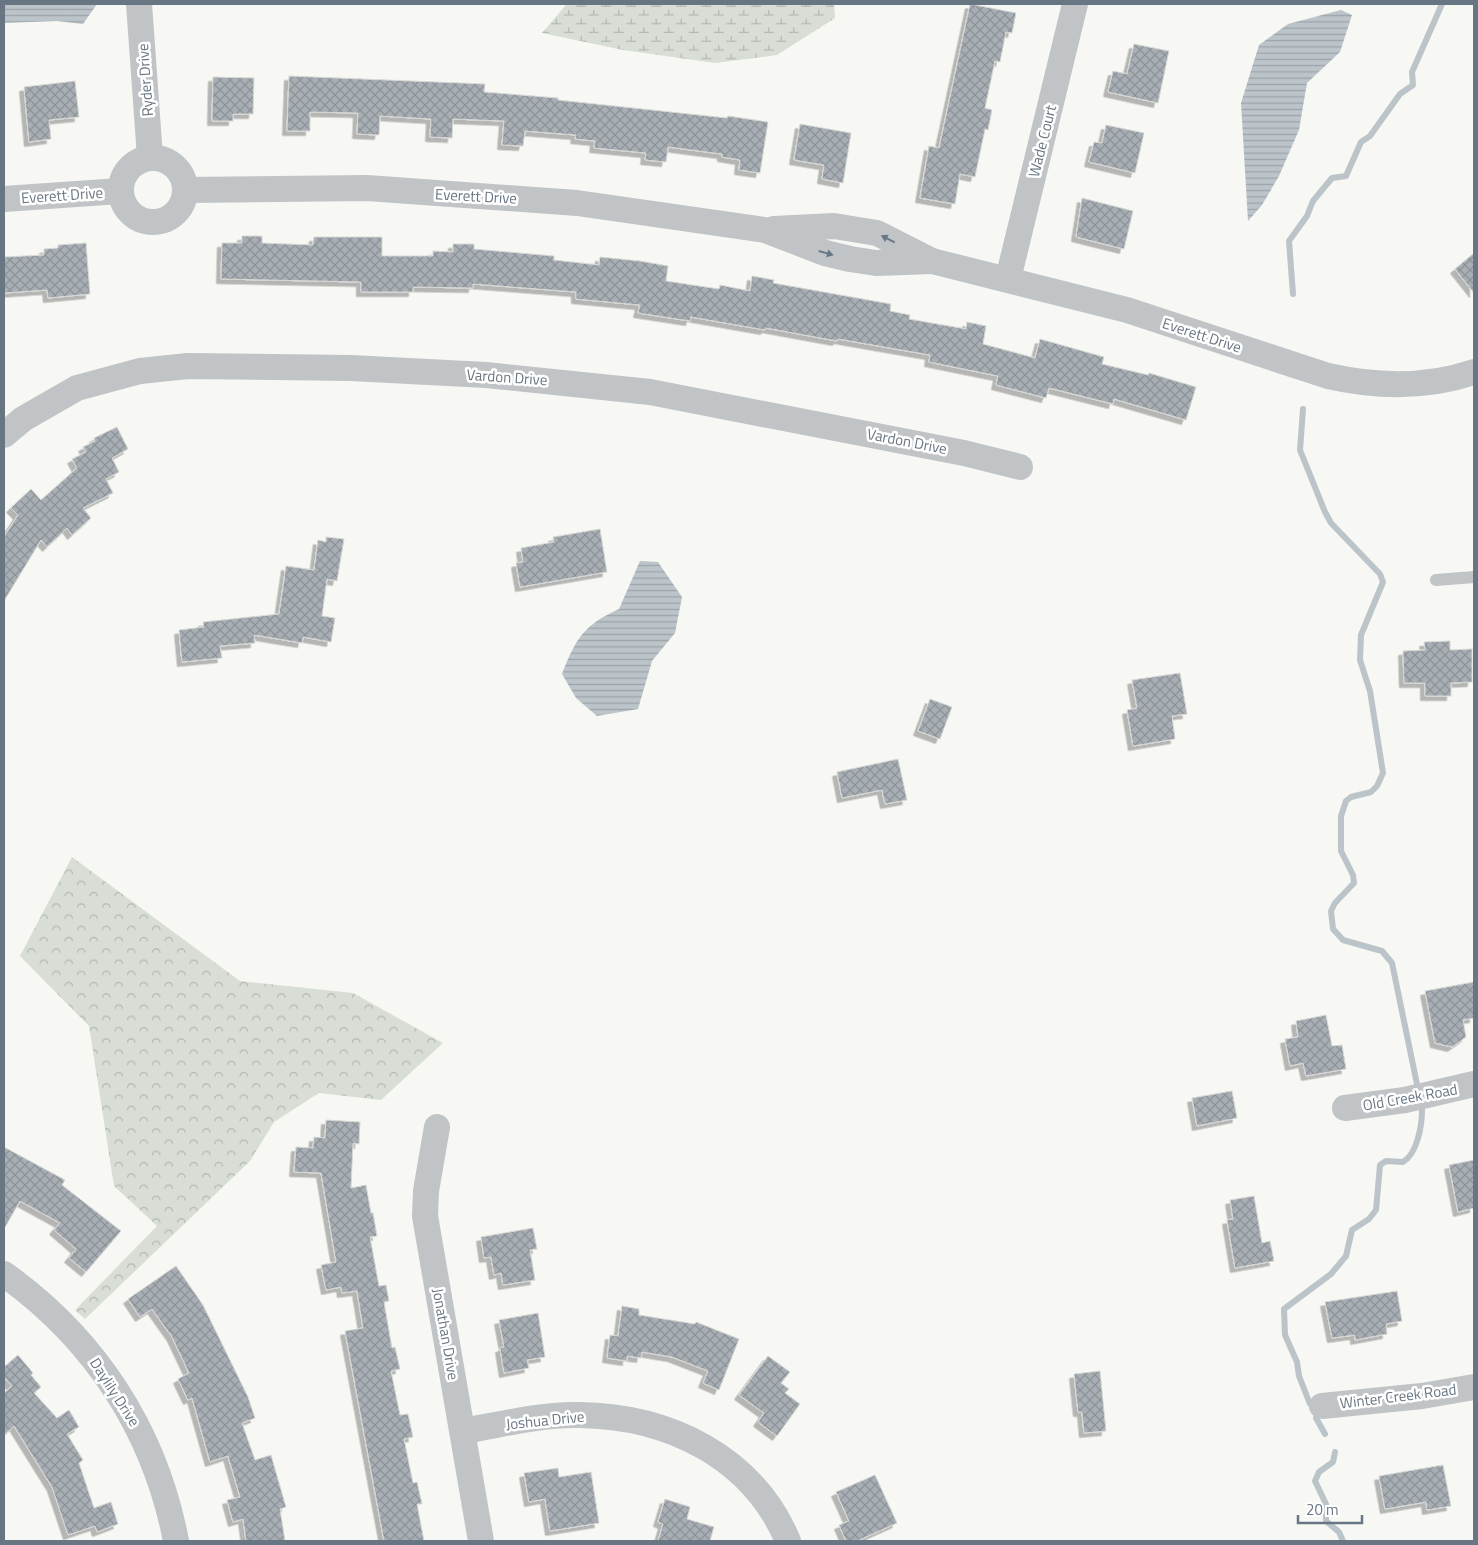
<svg xmlns="http://www.w3.org/2000/svg" width="1478" height="1545" font-family="'Titillium Web',sans-serif">
	<style>
		.wetland { fill: url(#wetland-marsh) }
		.park { fill: url(#park-crowns) }
		.water { fill: url(#water-rules) }
		.lines { fill: none; stroke-linecap: round; stroke-linejoin: round }
		.stream { stroke: #bbc4c9; stroke-width: 6 }
		.building { fill: url(#building-cross-hatch); stroke: #d8d8d6; filter: url(#shadow) }
		.service { stroke: #c0c4c7; stroke-width: 12 }
		.minor { stroke: #c0c4c7; stroke-width: 26 }
		.oneway { fill: #687683 }
		.labels { text-anchor: middle; dominant-baseline: central; stroke-width: 5; stroke-linejoin: round; paint-order: stroke }
		.street-label { font-size: 15px; fill: #687683; stroke: #fff }
	</style>
	<defs>
		<pattern id="wetland-marsh" width="20" height="14" patternUnits="userSpaceOnUse" patternTransform="scale(1.25)"><rect width="20" height="14" fill="#d8ddd5"/><path d="M1 5h8M5 5V1M11 12h8M15 12V8" fill="none" stroke="#b3b8b2"/></pattern>
		<pattern id="park-crowns" width="20" height="18" patternUnits="userSpaceOnUse" patternTransform="scale(1.25)"><rect width="20" height="18" fill="#d8ddd5"/><path d="M2 6a3 3 0 1 1 6 0M12 15a3 3 0 1 1 6 0" fill="none" stroke="#b3b8b2"/></pattern>
		<pattern id="water-rules" width="6" height="5" patternUnits="userSpaceOnUse" patternTransform="scale(1.25)"><rect width="6" height="5" fill="#bbc4c9"/><path d="M0 2.5h6" fill="none" stroke="#9ca4a9"/></pattern>
		<pattern id="building-cross-hatch" width="8" height="8" patternUnits="userSpaceOnUse" patternTransform="scale(1.25)"><rect width="8" height="8" fill="#a8afb4"/><path d="M0 0l8 8M0 8l8-8" fill="none" stroke="#8d9398"/></pattern>
		<filter id="shadow"><feDropShadow dx="-4.5" dy="4.5" stdDeviation="0" flood-color="#0004"/></filter>
	</defs>
	<rect width="100%" height="100%" fill="#f7f7f4"/>
	<path class="wetland" d="M 574,4 L 834,4 L 835,18 L 777,55 L 715,63 L 623,50 L 542,33 L 566,5 Z"/>
	<path class="park" d="M 72,857 L 240,981 L 353,993 L 443,1043 L 381,1100 L 319,1093 L 274,1122 L 250,1161 L 85,1319 L 75,1310 L 157,1226 L 114,1186 L 89,1026 L 20,956 Z"/>
	<g class="water">
		<path d="M 4,4 L 97,4 L 83,24 L 57,21 L 4,23 Z"/>
		<path d="M 1341,10 L 1352,15 L 1340,52 L 1307,83 L 1299,130 L 1279,176 L 1262,205 L 1248,221 L 1241,103 L 1259,45 L 1288,24 Z"/>
		<path d="M 640,561 L 658,562 L 682,597 L 675,633 L 652,661 L 638,709 L 597,716 L 576,698 L 562,674 C 576,638 584,625 619,609 Z"/>
	</g>
	<g class="lines">
		<g class="stream">
			<path d="M 1293,294 L 1289,241 L 1307,216 L 1313,201 L 1332,178 L 1346,176 L 1361,142 L 1370,136 L 1400,94 L 1413,85 L 1412,72 L 1442,4"/>
			<path d="M 1303,409 L 1300,450 L 1325,512 L 1331,523 L 1380,574 L 1383,582 L 1361,635 L 1360,660 L 1370,691 L 1383,773 L 1377,786 L 1371,792 L 1351,797 L 1346,801 L 1341,816 L 1341,851 L 1353,875 L 1354,883 L 1335,903 L 1331,911 L 1333,929 L 1343,940 L 1382,951 L 1392,963 L 1418,1089"/>
			<path d="M 1310,1404 L 1299,1376 L 1297,1362 L 1285,1335 L 1284,1309 L 1331,1274 L 1346,1256 L 1352,1230 L 1369,1219 L 1376,1210 L 1380,1165 L 1386,1161 L 1403,1162 C 1417,1154 1422,1126 1422,1110"/>
			<path d="M 1316,1418 L 1325,1434"/>
			<path d="M 1335,1452 L 1333,1462 L 1319,1472 L 1315,1481 L 1326,1504 L 1326,1521 L 1339,1532 L 1343,1541"/>
		</g>
	</g>
	<g class="building">
		<path d="M 970,4 L 1016,13 L 1012,33 L 1006,32 L 1000,62 L 995,61 L 985,108 L 992,110 L 988,130 L 985,129 L 975,177 L 960,174 L 955,204 L 920,198 L 929,146 L 939,148 Z"/>
		<path d="M 1134,44 L 1169,51 L 1158,103 L 1108,92 L 1113,71 L 1127,74 Z"/>
		<path d="M 289,76 L 485,84 L 484,92 L 558,98 L 558,100 L 727,118 L 728,116 L 768,122 L 760,173 L 739,170 L 740,160 L 722,157 L 722,154 L 668,147 L 666,162 L 645,160 L 646,153 L 594,148 L 595,141 L 575,139 L 576,135 L 525,131 L 523,146 L 502,145 L 504,121 L 453,119 L 452,138 L 430,137 L 431,119 L 380,116 L 379,135 L 357,134 L 358,113 L 310,112 L 310,131 L 287,131 Z"/>
		<path d="M 213,77 L 254,78 L 253,114 L 233,114 L 233,121 L 212,121 Z"/>
		<path d="M 75,81 L 79,117 L 49,120 L 51,139 L 29,142 L 24,87 Z"/>
		<path d="M 800,124 L 851,133 L 843,183 L 822,179 L 824,165 L 794,160 Z"/>
		<path d="M 1106,125 L 1144,133 L 1135,173 L 1089,162 L 1094,142 L 1102,143 Z"/>
		<path d="M 1082,198 L 1133,211 L 1124,249 L 1076,237 Z"/>
		<path d="M 242,236 L 262,236 L 262,243 L 313,245 L 314,237 L 382,237 L 382,256 L 433,256 L 433,251 L 453,252 L 453,244 L 474,244 L 474,249 L 554,256 L 554,260 L 599,265 L 600,257 L 640,261 L 668,266 L 666,281 L 719,289 L 720,285 L 750,291 L 752,276 L 774,280 L 773,283 L 891,304 L 890,311 L 910,315 L 909,319 L 966,329 L 967,322 L 986,326 L 983,344 L 1035,358 L 1040,339 L 1104,357 L 1102,364 L 1148,375 L 1149,373 L 1196,387 L 1186,420 L 1114,399 L 1113,404 L 1049,388 L 1046,398 L 996,385 L 998,376 L 929,362 L 930,355 L 838,339 L 837,341 L 766,328 L 765,330 L 691,317 L 690,321 L 638,313 L 640,305 L 576,299 L 576,292 L 473,284 L 473,288 L 413,287 L 413,292 L 361,292 L 361,282 L 221,279 L 222,243 L 242,243 Z"/>
		<path d="M 86,243 L 90,294 L 48,298 L 47,290 L 4,293 L 4,257 L 44,255 L 44,249 L 58,248 L 58,245 Z"/>
		<path d="M 1474,253 L 1474,293 L 1455,269 Z"/>
		<path d="M 117,427 L 128,449 L 112,458 L 119,472 L 106,479 L 113,493 L 83,508 L 91,518 L 72,535 L 67,528 L 47,547 L 41,540 L 4,601 L 4,537 L 18,515 L 11,508 L 31,489 L 41,500 L 77,468 L 72,459 L 86,452 L 83,447 L 95,441 L 94,438 Z"/>
		<path d="M 600,529 L 607,572 L 520,587 L 516,563 L 523,562 L 521,548 L 554,542 L 553,537 Z"/>
		<path d="M 326,537 L 344,539 L 337,581 L 327,579 L 322,616 L 335,618 L 331,642 L 303,637 L 302,643 L 254,635 L 255,643 L 220,646 L 222,658 L 182,662 L 179,630 L 204,627 L 203,622 L 279,614 L 286,566 L 314,570 L 318,540 L 326,542 Z"/>
		<path d="M 1450,641 L 1450,650 L 1472,649 L 1472,682 L 1451,683 L 1451,696 L 1425,696 L 1425,683 L 1404,683 L 1403,651 L 1425,650 L 1424,642 Z"/>
		<path d="M 1180,673 L 1187,714 L 1172,716 L 1175,739 L 1133,746 L 1127,710 L 1137,708 L 1132,680 Z"/>
		<path d="M 930,699 L 952,707 L 940,739 L 918,731 Z"/>
		<path d="M 898,759 L 907,800 L 885,804 L 882,790 L 842,798 L 837,772 Z"/>
		<path d="M 1474,982 L 1474,1018 L 1463,1020 L 1466,1037 L 1452,1047 L 1435,1043 L 1425,991 Z"/>
		<path d="M 1326,1015 L 1332,1046 L 1342,1045 L 1346,1069 L 1306,1076 L 1303,1063 L 1290,1066 L 1285,1039 L 1298,1037 L 1296,1021 Z"/>
		<path d="M 1232,1091 L 1237,1118 L 1197,1126 L 1192,1098 Z"/>
		<path d="M 326,1120 L 360,1122 L 359,1144 L 353,1143 L 351,1188 L 366,1185 L 371,1213 L 373,1213 L 377,1236 L 370,1237 L 379,1286 L 386,1285 L 389,1301 L 384,1302 L 392,1348 L 395,1347 L 400,1369 L 391,1371 L 400,1415 L 408,1414 L 413,1437 L 404,1439 L 413,1483 L 417,1482 L 422,1504 L 417,1504 L 424,1541 L 384,1541 L 345,1331 L 363,1328 L 357,1291 L 342,1293 L 341,1287 L 326,1290 L 321,1265 L 336,1262 L 321,1173 L 294,1172 L 296,1147 L 313,1148 L 314,1137 L 325,1138 Z"/>
		<path d="M 4,1147 L 65,1180 L 62,1185 L 121,1231 L 86,1272 L 69,1258 L 76,1249 L 54,1230 L 60,1223 L 20,1201 L 4,1229 Z"/>
		<path d="M 1474,1160 L 1474,1208 L 1458,1212 L 1449,1165 Z"/>
		<path d="M 1254,1196 L 1262,1243 L 1270,1241 L 1274,1261 L 1235,1268 L 1227,1220 L 1233,1219 L 1230,1200 Z"/>
		<path d="M 533,1228 L 537,1249 L 530,1250 L 535,1280 L 503,1285 L 501,1273 L 494,1275 L 491,1257 L 484,1258 L 481,1237 Z"/>
		<path d="M 176,1266 L 203,1305 L 248,1397 L 255,1418 L 242,1423 L 255,1460 L 271,1455 L 286,1507 L 280,1509 L 285,1541 L 246,1541 L 243,1519 L 233,1522 L 227,1500 L 240,1497 L 228,1456 L 210,1462 L 192,1398 L 188,1400 L 178,1379 L 189,1373 L 172,1337 L 152,1309 L 140,1317 L 128,1299 Z"/>
		<path d="M 1397,1291 L 1402,1321 L 1386,1324 L 1387,1334 L 1355,1340 L 1355,1335 L 1332,1338 L 1325,1302 Z"/>
		<path d="M 622,1306 L 639,1309 L 639,1315 L 695,1324 L 696,1322 L 739,1339 L 719,1390 L 703,1383 L 708,1371 L 672,1357 L 642,1352 L 641,1358 L 627,1356 L 627,1361 L 607,1358 L 610,1335 L 618,1336 Z"/>
		<path d="M 538,1313 L 545,1357 L 527,1360 L 529,1368 L 504,1373 L 500,1348 L 504,1347 L 499,1320 Z"/>
		<path d="M 18,1355 L 33,1373 L 31,1375 L 41,1387 L 34,1393 L 57,1418 L 69,1410 L 79,1427 L 67,1434 L 83,1460 L 79,1463 L 94,1508 L 111,1502 L 118,1524 L 97,1532 L 95,1526 L 68,1535 L 52,1487 L 14,1426 L 4,1435 L 4,1393 L 12,1386 L 4,1377 L 4,1367 Z"/>
		<path d="M 768,1356 L 790,1372 L 781,1383 L 789,1389 L 785,1393 L 800,1404 L 777,1436 L 758,1422 L 764,1413 L 739,1395 Z"/>
		<path d="M 1100,1371 L 1106,1431 L 1084,1433 L 1082,1412 L 1078,1412 L 1074,1374 Z"/>
		<path d="M 1443,1465 L 1451,1506 L 1427,1510 L 1426,1502 L 1385,1509 L 1379,1476 Z"/>
		<path d="M 558,1468 L 559,1477 L 591,1472 L 599,1523 L 550,1531 L 545,1499 L 529,1502 L 524,1473 Z"/>
		<path d="M 875,1475 L 897,1523 L 857,1541 L 846,1541 L 839,1525 L 849,1521 L 836,1492 Z"/>
		<path d="M 665,1499 L 690,1507 L 687,1519 L 714,1527 L 710,1541 L 658,1541 L 663,1524 L 658,1522 Z"/>
	</g>
	<g class="lines">
		<path class="service" d="M 1436,580 L 1474,577"/>
		<g class="minor">
			<path d="M 139,4 L 150,157"/>
			<circle cx="153" cy="190" r="32"/>
			<path d="M 186,190 L 367,188 L 577,203 L 765,230 L 825,253 L 850,259 L 876,263 L 932,261"/>
			<path d="M 4,199 L 120,191"/>
			<path d="M 774,229 L 834,226 L 877,233 L 932,261 L 1127,310 L 1328,376 C 1377,387 1427,388 1474,372"/>
			<path d="M 1008,279 L 1075,4"/>
			<path d="M 4,435 L 23,419 L 77,388 L 140,371 L 188,366 L 351,368 L 486,375 L 650,392 L 964,453 L 1020,467"/>
			<path d="M 1345,1108 L 1405,1100 L 1474,1084"/>
			<path d="M 437,1127 L 426,1191 L 425,1216 L 481,1541"/>
			<path d="M 4,1274 C 95,1339 155,1431 176,1541"/>
			<path d="M 1322,1406 L 1422,1396 L 1474,1387"/>
			<path d="M 463,1431 C 500,1425 541,1414 579,1415 C 668,1416 752,1456 788,1541"/>
		</g>
	</g>
	<defs><path id="oneway-solid" d="M-6-.8H1V-3.2L6.5 0L1 3.2V.8H-6Z" transform="scale(1.25)"/></defs>
	<g class="oneway">
		<use href="#oneway-solid" transform="translate(888 239) rotate(-153)"/>
		<use href="#oneway-solid" transform="translate(826 253) rotate(16)"/>
	</g>
	<g class="labels">
		<g class="street-label">
			<text transform="translate(145 80) rotate(-94)">Ryder Drive</text>
			<text transform="translate(1042 141) rotate(-76)">Wade Court</text>
			<text transform="translate(62 195) rotate(-4)">Everett Drive</text>
			<text transform="translate(476 196) rotate(3)">Everett Drive</text>
			<text transform="translate(1202 335) rotate(18)">Everett Drive</text>
			<text transform="translate(507 377) rotate(4)">Vardon Drive</text>
			<text transform="translate(907 441) rotate(11)">Vardon Drive</text>
			<text transform="translate(1410 1097) rotate(-10)">Old Creek Road</text>
			<text transform="translate(446 1334) rotate(80)">Jonathan Drive</text>
			<text transform="translate(115 1392) rotate(57)">Daylily Drive</text>
			<text transform="translate(1398 1396) rotate(-7)">Winter Creek Road</text>
			<text transform="translate(545 1420) rotate(-6)">Joshua Drive</text>
		</g>
	</g>
	<rect width="1478" height="1545" fill="none" stroke="#687683" stroke-width="10"/>
	<path d="M1298 1515v8h64v-8" fill="none" stroke="#687683" stroke-width="2.5"/>
	<text x="1306" y="1515" font-size="15" fill="#687683" stroke="#ffffff" stroke-width="4" paint-order="stroke">20 m</text>
</svg>
